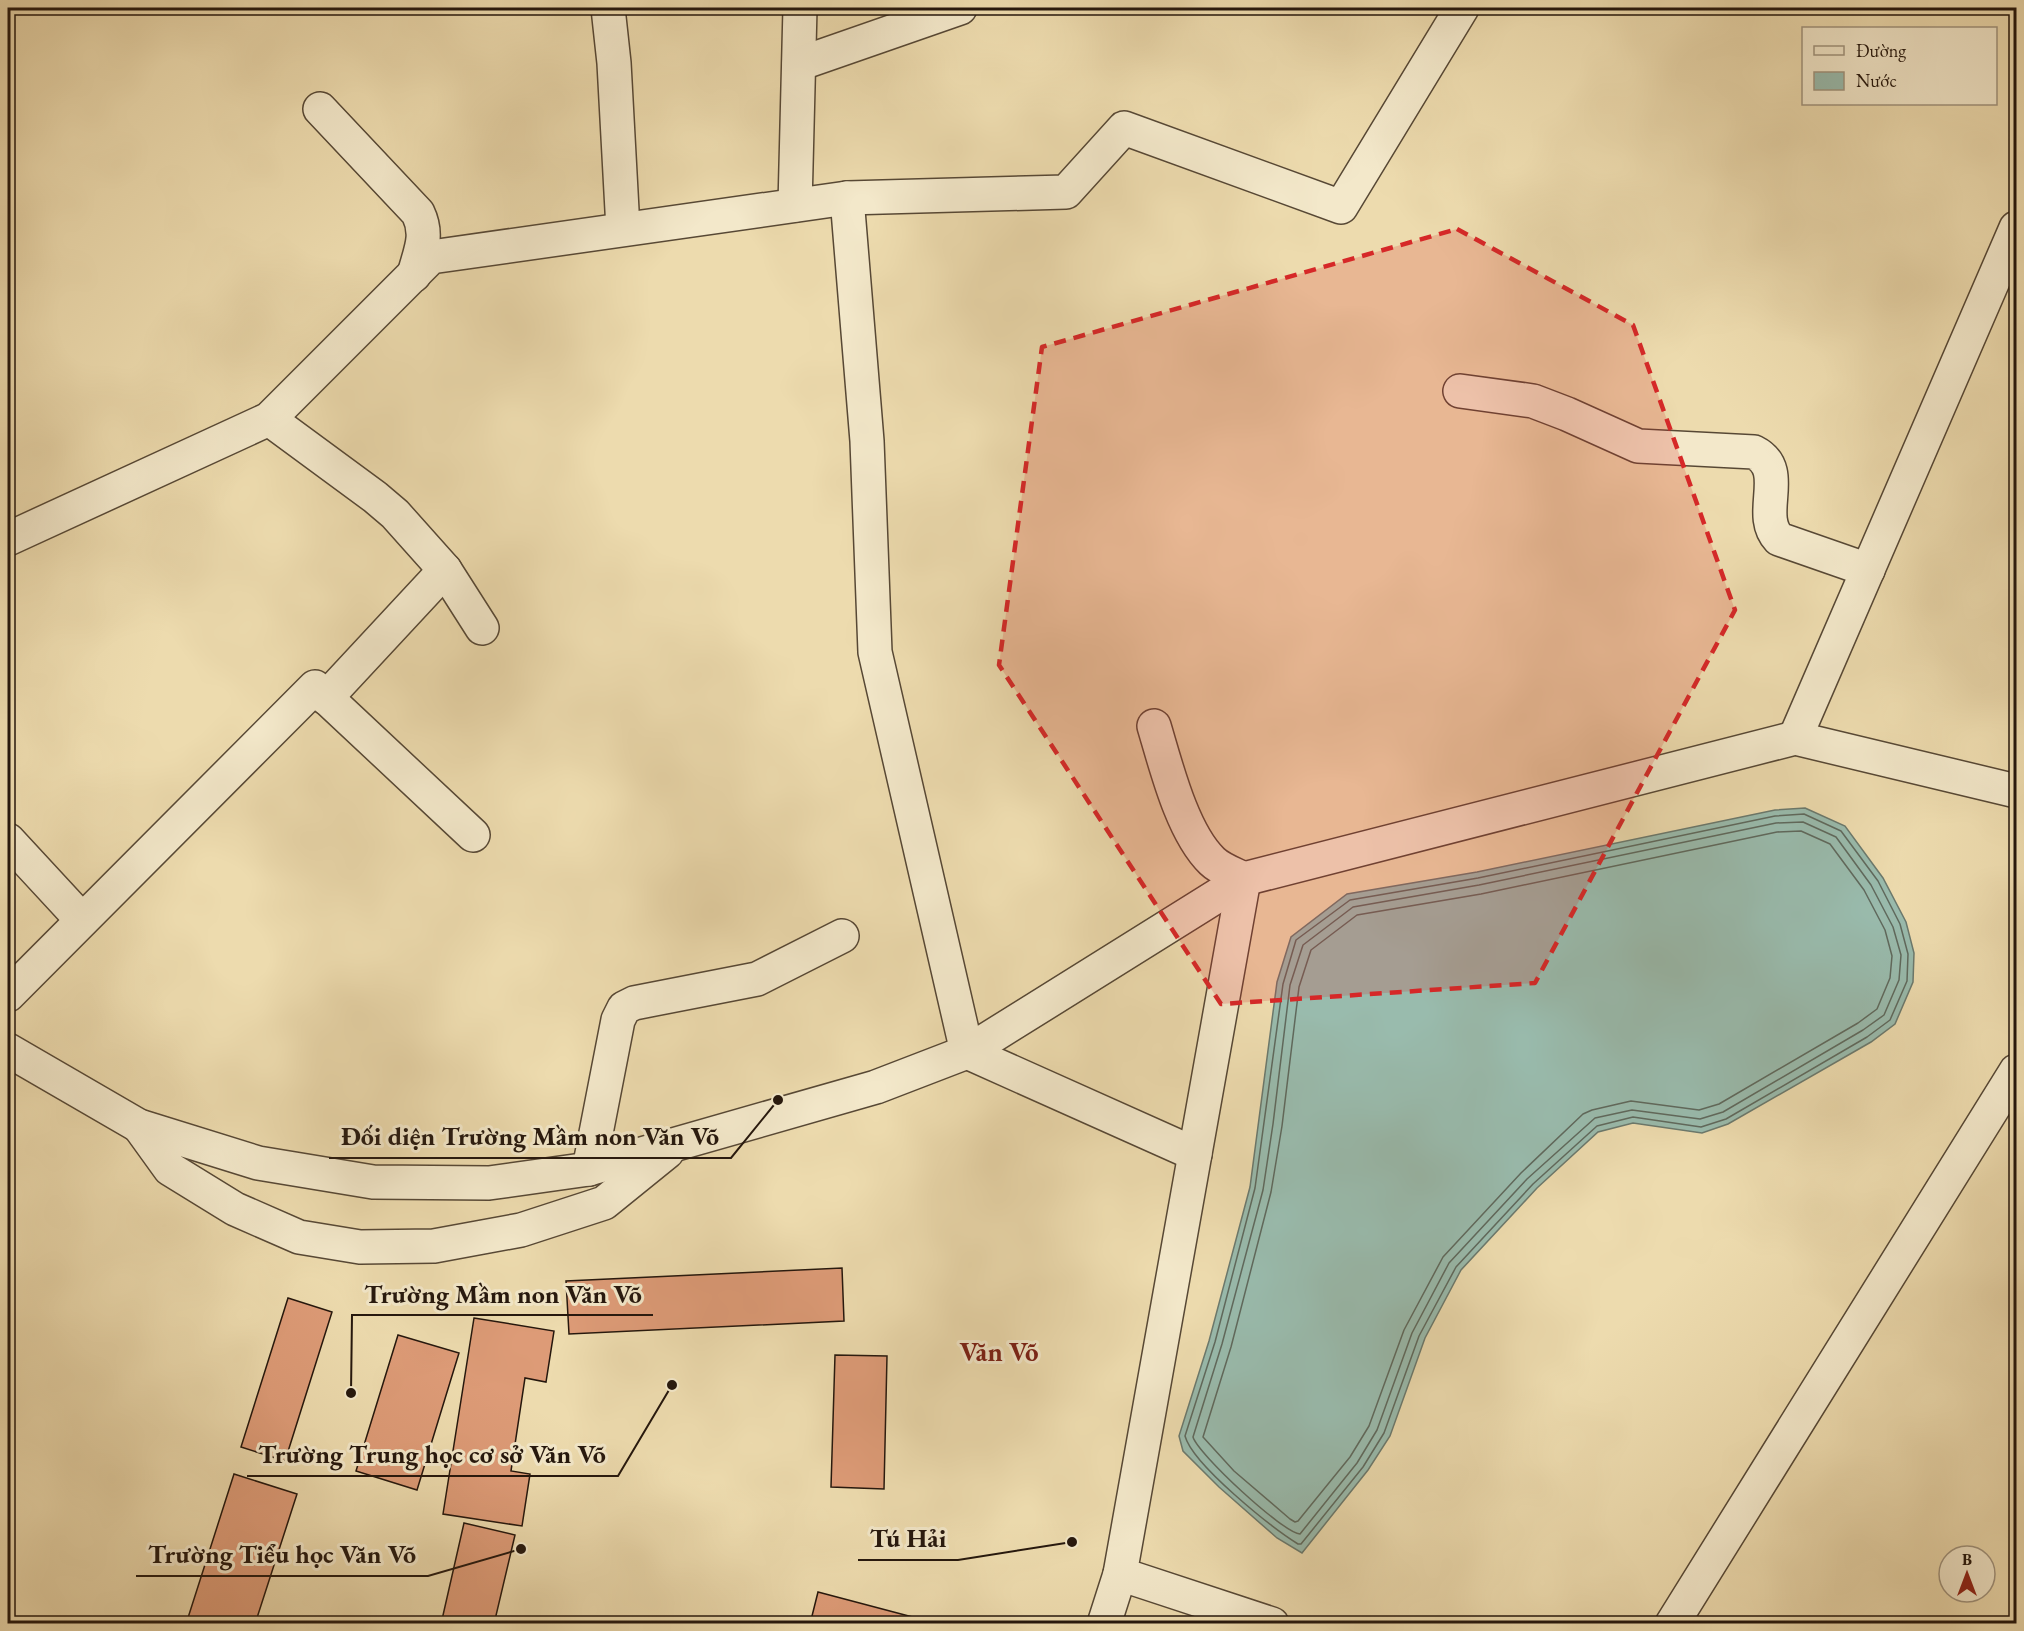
<svg xmlns="http://www.w3.org/2000/svg" width="2024" height="1631" font-family="'EB Garamond',serif">
	<style>
		.water { fill: #99bbad; stroke: #6b796d; stroke-width: 1.5 }
		.lines { fill: none; stroke-linecap: round; stroke-linejoin: round }
		.shore { stroke: #5f695d; stroke-width: 1.5 }
		.building { fill: #dd9b77; stroke: #25170d; stroke-width: 1.5 }
		.minor-casing { stroke: #574835; stroke-width: 36 }
		.minor { stroke: #f3e8ca; stroke-width: 33 }
		.marked { fill: #d62828; fill-opacity: 0.2; stroke: #d62828; stroke-width: 4.5; stroke-dasharray: 12 8; stroke-linejoin: round }
		.labels { text-anchor: middle; dominant-baseline: central; stroke-width: 6; stroke-linejoin: round; paint-order: stroke }
		.quarter-label { font-size: 27px; font-weight: bold; fill: #7a1f14; stroke: #f3e8ca }
		.leader { fill: none; stroke: #25170d; stroke-width: 2 }
		.callout-dot { fill: #25170d; stroke: #f3e8ca; stroke-width: 2 }
		.callout-label { font-size: 26px; text-anchor: middle; font-weight: bold; fill: #25170d; stroke: #f3e8ca; stroke-width: 6; stroke-linejoin: round; paint-order: stroke }
	</style>
	<rect width="100%" height="100%" fill="#eddbae"/>
	<filter id="stains"><feTurbulence type="fractalNoise" baseFrequency=".00333" numOctaves="4"/><feColorMatrix values="0 0 0 0 .2 0 0 0 0 .09 0 0 0 0 .02 0 0 0 .5 -.17"/></filter>
	<radialGradient id="worn" r=".72"><stop offset=".6" stop-color="#630" stop-opacity="0"/><stop offset="1" stop-color="#630" stop-opacity=".3"/></radialGradient>
	<path class="water" d="M 1805,808 L 1845,826 L 1883,878 L 1906,922 L 1914,953 L 1913,982 L 1895,1024 L 1871,1042 L 1728,1124 L 1702,1133 L 1633,1123 L 1598,1132 L 1537,1188 L 1461,1270 L 1425,1338 L 1390,1436 L 1368,1470 L 1302,1553 L 1277,1538 L 1219,1487 L 1183,1451 L 1179,1436 L 1209,1341 L 1250,1187 L 1277,982 L 1291,937 L 1347,894 L 1477,872 L 1775,810 Z"/>
	<g class="lines">
		<g class="shore">
			<path d="M 1804,814 L 1841,831 L 1878,881 L 1900,924 L 1908,954 L 1907,981 L 1890,1020 L 1867,1037 L 1726,1119 L 1701,1127 L 1633,1117 L 1597,1126 L 1533,1184 L 1456,1267 L 1419,1336 L 1384,1433 L 1363,1467 L 1301,1544 L 1298,1544 C 1271,1527 1193,1465 1185,1436 L 1215,1342 L 1255,1188 L 1283,984 L 1296,940 L 1350,900 L 1478,878 L 1775,816 Z"/>
			<path d="M 1803,822 L 1836,837 L 1871,885 L 1893,927 L 1901,955 L 1899,980 L 1884,1015 L 1863,1030 L 1723,1112 L 1700,1119 L 1632,1110 L 1595,1118 L 1527,1179 L 1449,1263 L 1412,1333 L 1377,1430 L 1357,1463 L 1300,1534 C 1283,1533 1198,1454 1193,1437 L 1222,1344 L 1263,1190 L 1273,1124 L 1290,985 L 1303,945 L 1353,907 L 1479,885 L 1776,823 Z"/>
			<path d="M 1801,831 L 1830,844 L 1864,890 L 1885,930 L 1892,956 L 1890,978 L 1877,1009 L 1858,1023 L 1719,1104 L 1699,1110 L 1631,1101 L 1592,1110 L 1583,1114 L 1521,1173 L 1443,1257 L 1404,1330 L 1369,1426 L 1350,1457 L 1298,1521 L 1295,1522 L 1290,1519 L 1234,1471 L 1203,1437 L 1231,1347 L 1271,1192 L 1282,1126 L 1299,987 L 1311,950 L 1357,915 L 1481,894 L 1777,832 Z"/>
		</g>
	</g>
	<g class="building">
		<path d="M 842,1268 L 844,1321 L 569,1334 L 566,1281 Z"/>
		<path d="M 288,1298 L 332,1312 L 285,1461 L 241,1447 Z"/>
		<path d="M 474,1318 L 554,1331 L 546,1382 L 525,1378 L 511,1471 L 530,1474 L 522,1526 L 443,1514 Z"/>
		<path d="M 398,1335 L 459,1353 L 417,1490 L 356,1471 Z"/>
		<path d="M 835,1355 L 887,1356 L 884,1489 L 831,1487 Z"/>
		<path d="M 234,1474 L 297,1494 L 255,1624 L 186,1624 Z"/>
		<path d="M 464,1523 L 515,1535 L 494,1624 L 441,1624 Z"/>
		<path d="M 818,1592 L 939,1624 L 810,1624 Z"/>
	</g>
	<g class="lines">
		<defs>
			<g id="minor">
				<path d="M 608,8 L 614,63 L 623,229"/>
				<path d="M 799,64 L 960,8"/>
				<path d="M 320,109 L 418,213 C 429,236 420,251 414,275"/>
				<path d="M 847,198 L 867,441 L 875,652 L 967,1052 L 1195,1154"/>
				<path d="M 795,205 L 800,8"/>
				<path d="M 1460,391 L 1533,401 L 1567,414 L 1638,446 L 1754,452 C 1790,470 1755,514 1779,539 L 1868,570"/>
				<path d="M 269,419 L 375,497 L 395,514 L 445,570 L 482,628"/>
				<path d="M 8,539 L 269,419 L 431,257 L 847,198 L 1066,192 L 1124,128 L 1341,207 L 1462,8"/>
				<path d="M 326,698 L 445,570"/>
				<path d="M 1154,726 C 1166,766 1182,832 1212,861 C 1220,869 1234,874 1244,879 L 1120,1574 L 1272,1624"/>
				<path d="M 1795,738 L 2016,228"/>
				<path d="M 8,840 L 82,920"/>
				<path d="M 8,995 L 315,687 L 473,835"/>
				<path d="M 8,1050 L 139,1126 L 258,1163 L 373,1182 L 489,1183 L 589,1169 L 876,1087 L 967,1052 L 1244,879 L 1795,738 L 2016,791"/>
				<path d="M 139,1126 L 170,1169 L 235,1209 L 299,1237 L 360,1247 L 434,1246 L 521,1230 L 604,1203 L 667,1152"/>
				<path d="M 589,1169 L 618,1020 L 624,1008 L 634,1003 L 757,979 L 842,936"/>
				<path d="M 1104,1624 L 1120,1574"/>
				<path d="M 1672,1624 L 2016,1071"/>
			</g>
		</defs>
		<use href="#minor" class="minor-casing"/>
		<use href="#minor" class="minor"/>
	</g>
	<path class="marked" d="M 1457,229 L 1633,325 L 1735,610 L 1535,983 L 1221,1004 L 999,665 L 1042,347 Z"/>
	<g class="labels">
		<g class="quarter-label">
			<text x="999" y="1351">Văn Võ</text>
		</g>
	</g>
	<path class="leader" d="M778 1100L731 1158H329M351 1393L352 1315H653M672 1385L618 1476H247M1072 1542L958 1560H858M521 1549L428 1576H136"/>
	<g class="callout-dot">
		<circle cx="778" cy="1100" r="6"/>
		<circle cx="351" cy="1393" r="6"/>
		<circle cx="672" cy="1385" r="6"/>
		<circle cx="1072" cy="1542" r="6"/>
		<circle cx="521" cy="1549" r="6"/>
	</g>
	<g class="callout-label">
		<text x="530" y="1145">Đối diện Trường Mầm non Văn Võ</text>
		<text x="503" y="1303">Trường Mầm non Văn Võ</text>
		<text x="432" y="1463">Trường Trung học cơ sở Văn Võ</text>
		<text x="908" y="1547">Tú Hải</text>
		<text x="282" y="1563">Trường Tiểu học Văn Võ</text>
	</g>
	<rect width="2024" height="1631" fill="none" stroke="#eddbae" stroke-width="30"/>
	<rect x="9" y="9" width="2006" height="1613" fill="none" stroke="#25170d" stroke-width="3"/>
	<rect x="15" y="15" width="1994" height="1601" fill="none" stroke="#25170d" stroke-width="1.5"/>
	<rect x="1802" y="27" width="195" height="78" fill="#f3e8ca" stroke="#a1947e" stroke-width="1.5"/>
	<rect x="1814" y="46" width="30" height="9" fill="#f3e8ca" stroke="#a1947e" stroke-width="1.5"/>
	<text x="1856" y="57" font-size="18" fill="#25170d">Đường</text>
	<rect x="1814" y="72" width="30" height="18" fill="#99bbad" stroke="#a1947e" stroke-width="1.5"/>
	<text x="1856" y="87" font-size="18" fill="#25170d">Nước</text>
	<g transform="translate(1967 1574)"><circle r="28" fill="#f3e8ca" stroke="#a1947e" stroke-width="1.5"/>
	<path d="M0-4.5L10 22L0 15L-10 22Z" fill="#8f2418"/>
	<text y="-9" font-size="16" font-weight="bold" text-anchor="middle" fill="#25170d">B</text>
	</g>
	<rect width="100%" height="100%" filter="url(#stains)"/>
	<rect width="100%" height="100%" fill="url(#worn)"/>
</svg>
